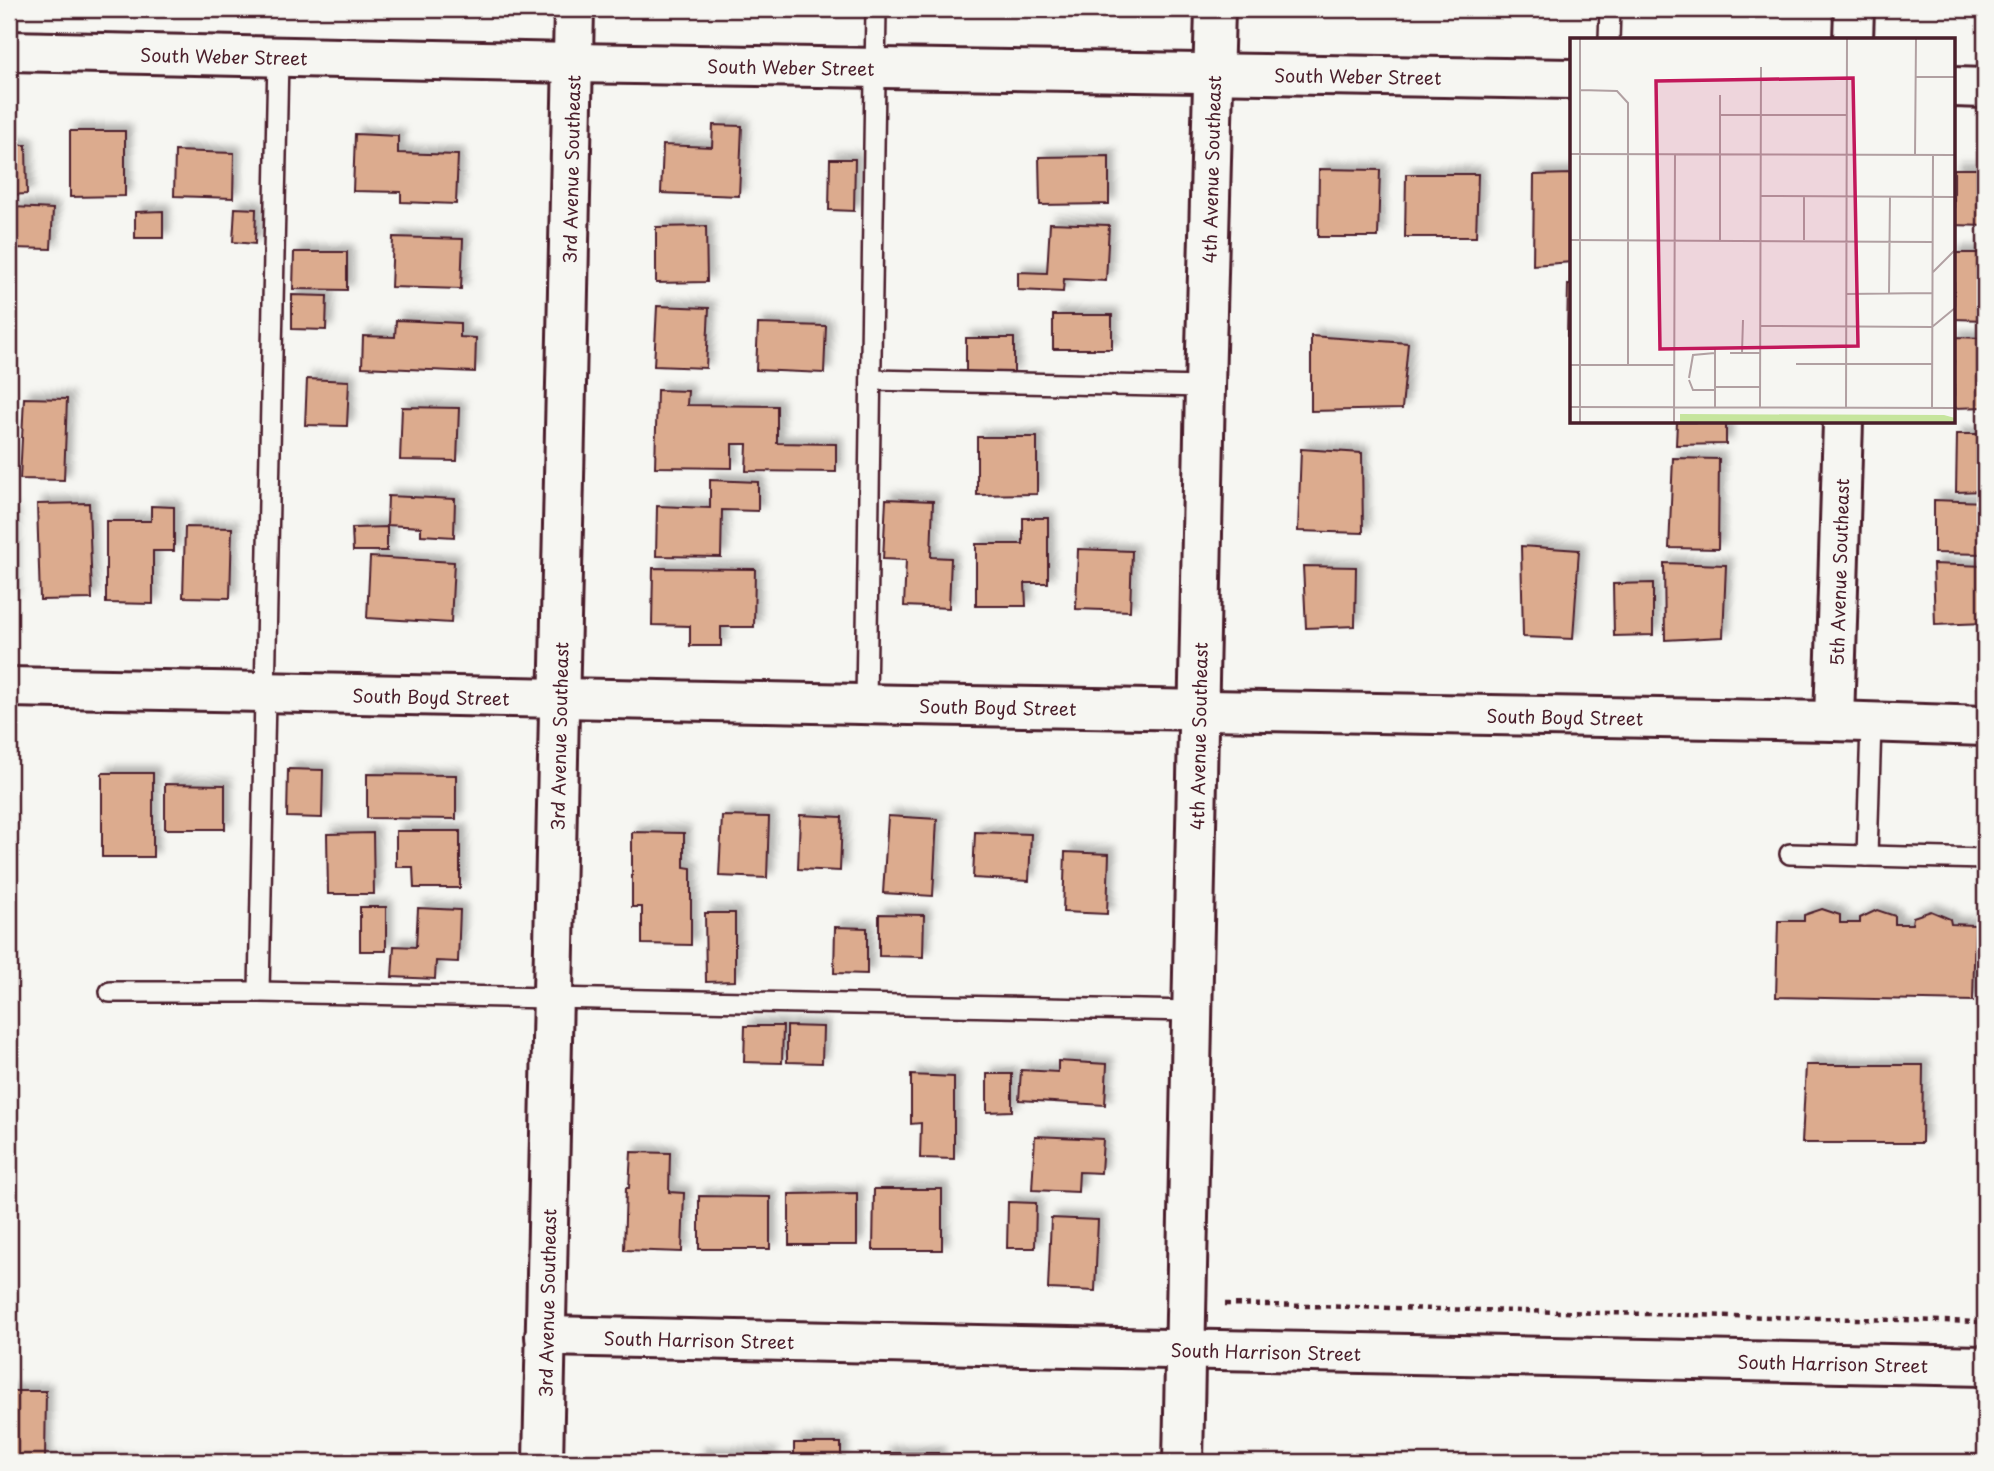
<svg xmlns="http://www.w3.org/2000/svg" width="1994" height="1471" font-family="'Playpen Sans',sans-serif">
	<style>
		.building { fill: #dcab8e; stroke: #4a1f2b; stroke-width: 2; filter: url(#shadow) }
		.lines { fill: none; stroke-linecap: round; stroke-linejoin: round }
		.service-casing { stroke: #4a1f2b; stroke-width: 24 }
		.minor-casing { stroke: #4a1f2b; stroke-width: 44 }
		.tertiary-casing { stroke: #4a1f2b; stroke-width: 44 }
		.path { stroke: #4a1f2b; stroke-width: 4.5; stroke-dasharray: 5 5; stroke-linecap: butt }
		.service { stroke: #f6f6f2; stroke-width: 19 }
		.minor { stroke: #f6f6f2; stroke-width: 38 }
		.tertiary { stroke: #f6f6f2; stroke-width: 38 }
		.labels { text-anchor: middle; dominant-baseline: central; stroke-width: 5; stroke-linejoin: round; paint-order: stroke }
		.street-label { font-size: 18px; fill: #4a1f2b; stroke: #f6f6f2 }
		.inset-road { fill: none; stroke: #b1a0a2; stroke-width: 2 }
		.view { fill: #c2185b; fill-opacity: 0.15; stroke: #c2185b; stroke-width: 3.5 }
		.inset-edge { fill: none; stroke: #4a1f2b; stroke-width: 3.5 }
	</style>
	<defs>
		<filter id="shadow"><feDropShadow dx="6" dy="-6" stdDeviation="3.5" flood-color="#0004"/></filter>
	</defs>
	<rect width="100%" height="100%" fill="#f6f6f2"/>
	<filter id="ink" filterUnits="userSpaceOnUse"><feTurbulence type="fractalNoise" baseFrequency=".0143" numOctaves="2"/><feDisplacementMap in="SourceGraphic" scale="14" xChannelSelector="R" yChannelSelector="G"/><feConvolveMatrix kernelMatrix="1 2 1 2 8 2 1 2 1" color-interpolation-filters="sRGB"/></filter>
	<g filter="url(#ink)">
		<g class="building">
			<path d="M 713,125 L 742,126 L 739,196 L 661,193 L 663,145 L 712,147 Z"/>
			<path d="M 70,131 L 125,131 L 125,196 L 70,197 Z"/>
			<path d="M 355,134 L 398,136 L 398,153 L 458,155 L 456,204 L 401,202 L 401,192 L 353,191 Z"/>
			<path d="M 9,145 L 26,145 L 27,194 L 9,195 Z"/>
			<path d="M 175,151 L 234,153 L 233,198 L 174,196 Z"/>
			<path d="M 1109,156 L 1109,204 L 1040,205 L 1039,157 Z"/>
			<path d="M 830,159 L 855,159 L 854,211 L 829,210 Z"/>
			<path d="M 1319,169 L 1380,170 L 1378,237 L 1318,237 Z"/>
			<path d="M 1954,169 L 1985,169 L 1985,226 L 1954,225 Z"/>
			<path d="M 1406,174 L 1478,174 L 1476,237 L 1405,237 Z"/>
			<path d="M 1572,174 L 1572,262 L 1533,265 L 1534,175 Z"/>
			<path d="M 14,207 L 53,209 L 51,249 L 12,248 Z"/>
			<path d="M 235,208 L 256,209 L 255,244 L 233,242 Z"/>
			<path d="M 163,211 L 163,238 L 135,238 L 135,212 Z"/>
			<path d="M 1050,223 L 1109,225 L 1106,281 L 1064,279 L 1063,292 L 1018,290 L 1018,272 L 1047,273 Z"/>
			<path d="M 706,226 L 707,282 L 656,283 L 656,227 Z"/>
			<path d="M 393,237 L 463,239 L 461,289 L 391,287 Z"/>
			<path d="M 294,252 L 347,252 L 347,290 L 293,289 Z"/>
			<path d="M 1954,253 L 1985,253 L 1985,320 L 1954,319 Z"/>
			<path d="M 1568,285 L 1572,285 L 1572,337 L 1567,336 Z"/>
			<path d="M 292,295 L 327,296 L 326,330 L 292,329 Z"/>
			<path d="M 657,306 L 709,308 L 706,368 L 654,366 Z"/>
			<rect x="1053" y="315" width="59" height="34"/>
			<path d="M 396,320 L 460,323 L 460,337 L 476,338 L 475,372 L 362,367 L 363,336 L 395,337 Z"/>
			<path d="M 758,324 L 826,326 L 824,373 L 756,370 Z"/>
			<path d="M 1311,336 L 1408,343 L 1402,409 L 1311,411 Z"/>
			<path d="M 1954,337 L 1985,338 L 1985,407 L 1954,408 Z"/>
			<rect x="966" y="338" width="48" height="35"/>
			<path d="M 307,379 L 349,381 L 347,426 L 305,425 Z"/>
			<path d="M 657,390 L 688,391 L 687,405 L 777,406 L 777,443 L 836,444 L 836,472 L 746,471 L 747,444 L 732,444 L 732,468 L 655,467 Z"/>
			<path d="M 24,398 L 67,399 L 64,480 L 20,479 Z"/>
			<path d="M 402,407 L 459,408 L 457,461 L 400,460 Z"/>
			<path d="M 1677,422 L 1726,422 L 1726,444 L 1676,445 Z"/>
			<path d="M 1957,434 L 1985,434 L 1985,491 L 1956,492 Z"/>
			<path d="M 977,437 L 1037,437 L 1037,494 L 977,495 Z"/>
			<path d="M 1301,449 L 1362,453 L 1363,533 L 1298,531 Z"/>
			<path d="M 1673,458 L 1719,459 L 1718,549 L 1669,548 Z"/>
			<path d="M 710,480 L 758,482 L 758,511 L 722,510 L 721,557 L 656,556 L 657,506 L 710,508 Z"/>
			<path d="M 388,496 L 455,499 L 454,537 L 421,535 L 421,527 L 387,525 Z"/>
			<path d="M 886,499 L 933,501 L 931,557 L 951,558 L 949,608 L 904,606 L 906,560 L 883,559 Z"/>
			<path d="M 1934,500 L 1985,502 L 1985,554 L 1934,553 Z"/>
			<path d="M 89,503 L 92,599 L 40,600 L 37,504 Z"/>
			<path d="M 151,506 L 174,507 L 174,551 L 153,551 L 153,604 L 106,603 L 106,521 L 151,521 Z"/>
			<rect x="9" y="514" width="4" height="85"/>
			<path d="M 1023,518 L 1048,518 L 1048,583 L 1025,583 L 1026,606 L 976,606 L 976,544 L 1023,544 Z"/>
			<path d="M 185,527 L 232,528 L 230,598 L 183,597 Z"/>
			<path d="M 387,527 L 387,551 L 353,551 L 352,528 Z"/>
			<path d="M 1521,546 L 1579,550 L 1573,639 L 1523,637 Z"/>
			<path d="M 1078,549 L 1132,551 L 1130,611 L 1076,609 Z"/>
			<path d="M 370,557 L 454,562 L 451,623 L 367,618 Z"/>
			<path d="M 1664,563 L 1726,565 L 1723,637 L 1665,640 Z"/>
			<path d="M 1933,564 L 1985,566 L 1985,623 L 1935,625 Z"/>
			<path d="M 1303,566 L 1356,567 L 1355,626 L 1306,628 Z"/>
			<path d="M 653,568 L 755,569 L 754,627 L 721,627 L 721,646 L 690,646 L 690,626 L 652,625 Z"/>
			<path d="M 1653,583 L 1653,635 L 1614,636 L 1613,584 Z"/>
			<path d="M 288,769 L 323,770 L 322,818 L 287,817 Z"/>
			<rect x="102" y="773" width="51" height="84"/>
			<path d="M 367,774 L 456,775 L 456,819 L 367,818 Z"/>
			<path d="M 165,784 L 225,785 L 225,829 L 165,829 Z"/>
			<path d="M 800,815 L 842,817 L 840,871 L 798,869 Z"/>
			<path d="M 722,816 L 769,817 L 767,878 L 719,876 Z"/>
			<path d="M 888,816 L 937,819 L 933,896 L 883,893 Z"/>
			<path d="M 396,831 L 460,831 L 460,888 L 414,888 L 413,867 L 396,867 Z"/>
			<path d="M 632,832 L 684,833 L 684,867 L 691,868 L 691,945 L 642,944 L 642,907 L 632,907 Z"/>
			<path d="M 975,832 L 1031,834 L 1029,881 L 973,878 Z"/>
			<path d="M 373,833 L 374,894 L 328,894 L 327,834 Z"/>
			<path d="M 1065,852 L 1109,854 L 1107,914 L 1063,912 Z"/>
			<rect x="360" y="907" width="26" height="44"/>
			<path d="M 418,908 L 460,910 L 458,962 L 436,961 L 435,979 L 392,977 L 394,946 L 416,947 Z"/>
			<path d="M 1822,909 L 1840,915 L 1840,923 L 1860,923 L 1860,918 L 1877,910 L 1895,916 L 1895,924 L 1912,924 L 1913,917 L 1931,911 L 1950,919 L 1951,924 L 1975,925 L 1973,1001 L 1776,997 L 1778,921 L 1804,921 L 1804,915 Z"/>
			<path d="M 705,913 L 735,913 L 735,981 L 706,982 Z"/>
			<path d="M 879,914 L 924,915 L 923,957 L 879,956 Z"/>
			<path d="M 835,927 L 867,928 L 867,974 L 834,973 Z"/>
			<path d="M 745,1026 L 783,1026 L 782,1063 L 744,1062 Z"/>
			<path d="M 787,1026 L 823,1027 L 822,1063 L 787,1062 Z"/>
			<path d="M 1058,1061 L 1107,1064 L 1105,1105 L 1019,1100 L 1021,1070 L 1058,1072 Z"/>
			<path d="M 1806,1065 L 1923,1065 L 1922,1143 L 1802,1143 Z"/>
			<path d="M 987,1074 L 1012,1074 L 1012,1111 L 987,1112 Z"/>
			<path d="M 911,1075 L 954,1077 L 954,1159 L 920,1158 L 921,1123 L 911,1124 Z"/>
			<path d="M 1035,1136 L 1103,1139 L 1101,1173 L 1079,1172 L 1078,1192 L 1032,1190 Z"/>
			<path d="M 631,1152 L 670,1153 L 669,1192 L 684,1193 L 682,1252 L 624,1250 L 626,1188 L 629,1188 Z"/>
			<path d="M 874,1189 L 942,1189 L 942,1250 L 873,1250 Z"/>
			<path d="M 857,1193 L 857,1245 L 789,1245 L 789,1194 Z"/>
			<path d="M 699,1196 L 770,1197 L 770,1249 L 699,1249 Z"/>
			<path d="M 1008,1202 L 1036,1203 L 1035,1248 L 1007,1248 Z"/>
			<path d="M 1051,1218 L 1098,1220 L 1095,1291 L 1048,1289 Z"/>
			<path d="M 9,1391 L 46,1391 L 45,1460 L 239,1462 L 9,1462 Z"/>
			<rect x="794" y="1443" width="47" height="19"/>
			<rect x="885" y="1453" width="53" height="9"/>
			<path d="M 699,1454 L 771,1455 L 771,1462 L 699,1462 Z"/>
		</g>
		<g class="lines">
			<defs>
				<g id="service">
					<path d="M 1609,40 L 1610,9"/>
					<path d="M 871,380 L 1205,387"/>
					<path d="M 866,703 L 876,9"/>
					<path d="M 1790,854 L 1985,859"/>
					<path d="M 1867,856 L 1871,724"/>
					<path d="M 110,992 L 259,992 L 1192,1011"/>
					<path d="M 259,992 L 278,57"/>
				</g>
				<g id="minor">
					<path d="M 1853,40 L 1854,9"/>
					<path id="s1" d="M 9,51 L 573,63 L 1572,79"/>
					<path d="M 1954,87 L 1985,88"/>
					<path id="s2" d="M 9,687 C 617,701 1226,710 1834,721 L 1985,726"/>
					<path id="s3" d="M 1834,721 L 1843,422"/>
					<path id="s4" d="M 1183,1462 L 1205,387 L 1215,9"/>
				</g>
				<g id="tertiary">
					<path id="s5" d="M 545,1336 L 1985,1366"/>
					<path id="s6" d="M 543,1462 L 574,9"/>
				</g>
			</defs>
			<use href="#service" class="service-casing"/>
			<use href="#minor" class="minor-casing"/>
			<use href="#tertiary" class="tertiary-casing"/>
			<path class="path" d="M 1225,1304 L 1985,1322"/>
			<use href="#service" class="service"/>
			<use href="#minor" class="minor"/>
			<use href="#tertiary" class="tertiary"/>
		</g>
	</g>
	<g class="labels">
		<g class="street-label">
			<text stroke="none"><textPath href="#s1" startOffset="215">South Weber Street</textPath></text>
			<text stroke="none"><textPath href="#s1" startOffset="782">South Weber Street</textPath></text>
			<text stroke="none"><textPath href="#s1" startOffset="1349">South Weber Street</textPath></text>
			<text stroke="none"><textPath href="#s6" startOffset="1293">3rd Avenue Southeast</textPath></text>
			<text stroke="none"><textPath href="#s4" startOffset="1293">4th Avenue Southeast</textPath></text>
			<text stroke="none"><textPath href="#s3" startOffset="149">5th Avenue Southeast</textPath></text>
			<text stroke="none"><textPath href="#s2" startOffset="422">South Boyd Street</textPath></text>
			<text stroke="none"><textPath href="#s2" startOffset="989">South Boyd Street</textPath></text>
			<text stroke="none"><textPath href="#s2" startOffset="1556">South Boyd Street</textPath></text>
			<text stroke="none"><textPath href="#s4" startOffset="726">4th Avenue Southeast</textPath></text>
			<text stroke="none"><textPath href="#s6" startOffset="726">3rd Avenue Southeast</textPath></text>
			<text stroke="none"><textPath href="#s6" startOffset="159">3rd Avenue Southeast</textPath></text>
			<text stroke="none"><textPath href="#s5" startOffset="154">South Harrison Street</textPath></text>
			<text stroke="none"><textPath href="#s5" startOffset="721">South Harrison Street</textPath></text>
			<text stroke="none"><textPath href="#s5" startOffset="1288">South Harrison Street</textPath></text>
		</g>
	</g>
	<g transform="translate(1570 38)">
		<rect width="385" height="385" fill="#f6f6f2"/>
		<path d="M 110,376 L 374,377 L 385,380 L 385,385 L 110,385 Z" fill="#c6e59d"/>
		<path class="inset-road" d="M 10,0 L 10,385M 345,39 L 385,39M 10,52 L 47,53 L 58,65 L 58,327M 151,77 L 276,77M 0,116 L 385,117M 345,117 L 346,0M 191,158 L 385,159M 0,202 L 362,204M 150,202 L 150,57M 234,202 L 234,158M 362,235 L 385,212M 276,256 L 362,255M 319,256 L 320,158M 191,288 L 362,289 L 385,270M 104,310 L 145,310 L 145,369M 160,315 L 190,315M 172,315 L 173,282M 226,326 L 362,326M 0,327 L 104,327M 119,340 L 123,317 L 145,315M 119,342 L 123,352 L 145,352M 145,349 L 190,349M 0,369 L 385,370M 190,369 L 191,29M 276,370 L 277,0M 362,370 L 363,117M 104,385 L 105,116"/>
		<path class="view" d="M 283,40 L 288,308 L 90,311 L 86,43 Z"/>
		<rect width="385" height="385" class="inset-edge"/>
	</g>
	<rect width="1994" height="1471" fill="none" stroke="#f6f6f2" stroke-width="35"/>
	<rect x="18" y="18" width="1959" height="1436" fill="none" stroke="#4a1f2b" stroke-width="2.5" filter="url(#ink)"/>
</svg>
